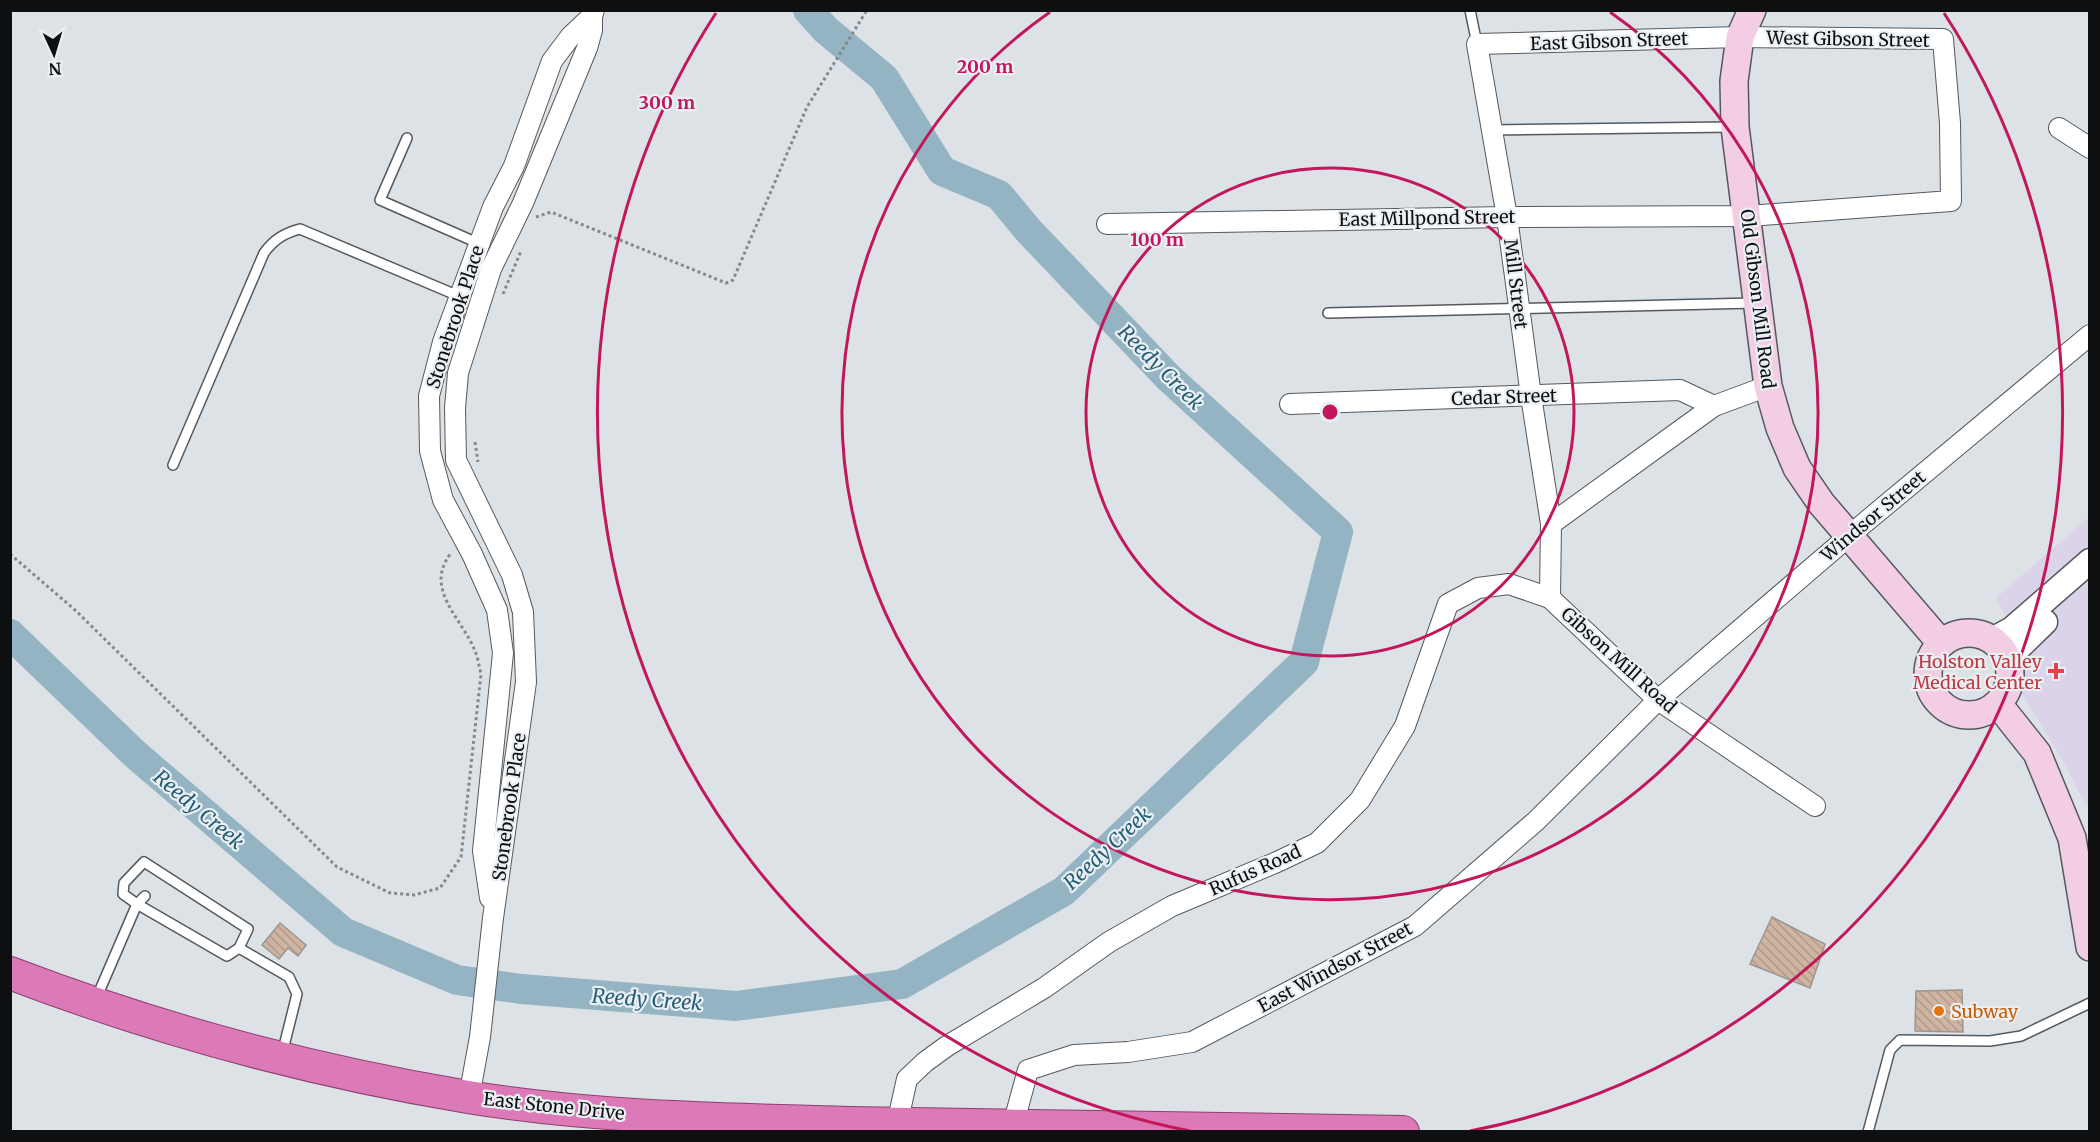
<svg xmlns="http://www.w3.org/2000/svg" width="2100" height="1142" font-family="Merriweather,serif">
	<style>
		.medical { fill: #dbd3e9 }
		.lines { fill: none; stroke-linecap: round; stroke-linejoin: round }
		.river { stroke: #94b3c3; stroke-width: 30 }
		.building { fill: url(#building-back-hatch); stroke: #9a9591; stroke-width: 1.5 }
		.service-casing { stroke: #55595d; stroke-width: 12 }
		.minor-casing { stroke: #55595d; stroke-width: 22 }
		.tertiary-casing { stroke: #55595d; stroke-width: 27 }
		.secondary-casing { stroke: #55595d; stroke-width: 30 }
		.trunk-casing { stroke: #8e3e71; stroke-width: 34 }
		.path { stroke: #85898c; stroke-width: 3; stroke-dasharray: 3 3; stroke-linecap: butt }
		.service { stroke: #fff; stroke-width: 9 }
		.minor { stroke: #fff; stroke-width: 20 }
		.tertiary { stroke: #fff; stroke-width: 24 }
		.secondary { stroke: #f2cde4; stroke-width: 27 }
		.trunk { stroke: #dc7ab7; stroke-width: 32 }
		.ring { fill: none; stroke: #c2185b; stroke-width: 3 }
		.health-dot { fill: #e0444e; stroke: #eaeff4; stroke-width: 2 }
		.food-dot { fill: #e8710a; stroke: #eaeff4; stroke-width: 2 }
		.labels { text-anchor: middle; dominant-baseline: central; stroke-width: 4.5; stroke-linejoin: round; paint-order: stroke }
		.street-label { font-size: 18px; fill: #0e0f11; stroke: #eaeff4 }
		.health-label { font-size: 18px; fill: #be3a42; stroke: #eaeff4; text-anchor: end }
		.food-label { font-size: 18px; fill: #c56008; stroke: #eaeff4; text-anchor: start }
		.water-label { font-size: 20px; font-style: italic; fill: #245d76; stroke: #eaeff4 }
		.centre { fill: #c2185b; stroke: #eaeff4; stroke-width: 3 }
		.ring-label { font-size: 18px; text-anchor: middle; font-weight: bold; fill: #c2185b; stroke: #eaeff4; stroke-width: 4.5; stroke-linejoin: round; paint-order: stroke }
	</style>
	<defs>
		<pattern id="building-back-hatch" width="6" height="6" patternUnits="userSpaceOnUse" patternTransform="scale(1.5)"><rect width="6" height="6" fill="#cfb4a1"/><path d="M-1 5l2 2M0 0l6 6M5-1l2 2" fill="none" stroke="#b19a8a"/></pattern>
	</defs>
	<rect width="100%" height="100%" fill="#dde2e6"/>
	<path class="medical" d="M 2089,517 L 2089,808 L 2083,801 L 2066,766 L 2022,694 L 2022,662 L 2032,649 L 2006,615 L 1996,598 Z"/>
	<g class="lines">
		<path class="river" d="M 10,634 L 136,755 L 343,932 L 457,980 L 521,989 L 736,1006 L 902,984 L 1064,891 L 1304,662 L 1338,532 L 1169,378 L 1028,230 L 999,195 L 942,171 L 884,78 L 826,30 L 808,10"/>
	</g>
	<g class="building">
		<path d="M 1772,917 L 1825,944 L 1810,988 L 1750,964 Z"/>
		<path d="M 280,923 L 306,945 L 298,956 L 288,948 L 279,959 L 262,945 Z"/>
		<path d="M 1962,990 L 1963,1032 L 1915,1031 L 1916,991 Z"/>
	</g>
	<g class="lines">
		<defs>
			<g id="service">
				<path d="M 1470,10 L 1477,44"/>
				<path d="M 1492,130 L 1732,127"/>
				<path d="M 407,138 L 380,200 L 480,244"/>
				<path d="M 1328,313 L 1754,303"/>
				<path d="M 173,465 L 264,253 C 274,239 285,233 300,229 L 461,297"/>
				<path d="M 239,948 L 289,977 L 297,994 L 282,1054"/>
				<path d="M 96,999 L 137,904 L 123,894 L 124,883 L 144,862 L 248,929 L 239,948 L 227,956 L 137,904 L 145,896"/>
				<path d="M 1868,1132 L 1890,1050 L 1900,1040 L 1990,1041 L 2021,1036 L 2090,1003"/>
			</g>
			<g id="minor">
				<path d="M 2059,128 L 2090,148"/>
				<path d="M 1107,224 L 1507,217 L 1748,216 L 1951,201 L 1950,123 L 1943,39 L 1740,37 L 1477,44 L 1507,217 L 1531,396 L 1551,524"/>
				<path d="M 1768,386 L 1714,406 L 1551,524 L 1550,598 L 1658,700 L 1815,806"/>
				<path d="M 1290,404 L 1680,390 L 1714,406"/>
				<path d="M 490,898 L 483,851 L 503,653 L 497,610 L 472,554 L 443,500 L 430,451 L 429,396 L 443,342 L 493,207 L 514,166 L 552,61 L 570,37 L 592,16 L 594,10"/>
				<path d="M 469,1097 L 480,1037 L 493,918 L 526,682 L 523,612 L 512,575 L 456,460 L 455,408 L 458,373 L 491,269 L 523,203 L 587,48 L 592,30 L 592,16"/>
				<path d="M 897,1124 L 907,1079 L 925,1062 L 947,1046 L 1044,988 L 1109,942 L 1172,906 L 1277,862 L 1317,843 L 1360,800 L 1405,726 L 1448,604 L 1478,588 L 1509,584 L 1550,598"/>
				<path d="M 1013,1125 L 1028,1070 L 1074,1055 L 1128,1052 L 1192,1042 L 1415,926 L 1536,821 L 1658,700 L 1862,525 L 2090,335"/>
			</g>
			<g id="tertiary">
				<path d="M 1992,640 L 2012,629 L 2090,561"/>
				<path d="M 2008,658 L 2045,622"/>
			</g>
			<g id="secondary">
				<path d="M 1752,10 L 1740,37 L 1734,81 L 1735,127 L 1768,386 L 1780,428 L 1797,468 L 1821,503 L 1941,643"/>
				<circle cx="1969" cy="674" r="41"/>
				<path d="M 1998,704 L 2037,753 L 2072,838 L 2090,947"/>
			</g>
			<path id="trunk" d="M 10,973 C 159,1030 312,1071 468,1097 C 595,1118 723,1119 850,1123 C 1035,1127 1219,1128 1403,1132"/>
		</defs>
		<use href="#service" class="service-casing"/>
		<use href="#minor" class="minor-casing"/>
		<use href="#tertiary" class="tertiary-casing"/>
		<use href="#secondary" class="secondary-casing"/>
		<use href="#trunk" class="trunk-casing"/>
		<g class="path">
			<path d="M 536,217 L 551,212 L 726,283 L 733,280 L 807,107 L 867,10"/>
			<path d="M 503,294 L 521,251"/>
			<path d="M 475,442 L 478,462"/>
			<path d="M 10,554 L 75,610 L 337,867 L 390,893 L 414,895 L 440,888 L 461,857 L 481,674 C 479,666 478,658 475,651 C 462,618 423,589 451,553"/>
		</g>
		<use href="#service" class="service"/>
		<use href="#minor" class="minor"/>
		<use href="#tertiary" class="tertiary"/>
		<use href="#secondary" class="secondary"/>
		<use href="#trunk" class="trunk"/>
	</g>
	<g class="ring">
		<circle cx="1330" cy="412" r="244"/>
		<path d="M1610 12A488 488 0 1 1 1050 12"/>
		<path d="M1190 1131A732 732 0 0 1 716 13M1944 13A732 732 0 0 1 1470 1131"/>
	</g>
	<path class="health-dot" d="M2053 662h6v6h6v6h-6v6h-6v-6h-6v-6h6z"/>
	<circle class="food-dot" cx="1939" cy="1011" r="6"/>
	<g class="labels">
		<g class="street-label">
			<text transform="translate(1848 39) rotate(1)">West Gibson Street</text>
			<text transform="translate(1609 41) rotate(-2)">East Gibson Street</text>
			<text transform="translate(1427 218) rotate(-1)">East Millpond Street</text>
			<text transform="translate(1516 284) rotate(83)">Mill Street</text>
			<text transform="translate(1758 299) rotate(83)">Old Gibson Mill Road</text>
			<text transform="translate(455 317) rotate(-72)">Stonebrook Place</text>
			<text transform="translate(1504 397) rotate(-2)">Cedar Street</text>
			<text transform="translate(1873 516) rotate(-40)">Windsor Street</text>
			<text transform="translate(1619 660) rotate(42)">Gibson Mill Road</text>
			<text transform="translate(509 807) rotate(-82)">Stonebrook Place</text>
			<text transform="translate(1255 870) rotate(-24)">Rufus Road</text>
			<text transform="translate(1335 967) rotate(-28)">East Windsor Street</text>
			<text transform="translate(554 1106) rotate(6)">East Stone Drive</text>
		</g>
		<g class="health-label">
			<text x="2042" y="661">Holston Valley<tspan x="2042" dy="21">Medical Center</tspan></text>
		</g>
		<g class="food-label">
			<text x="1951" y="1011">Subway</text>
		</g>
		<g class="water-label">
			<text transform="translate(1161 367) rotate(45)">Reedy Creek</text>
			<text transform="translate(199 809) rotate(40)">Reedy Creek</text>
			<text transform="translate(1107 848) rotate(-43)">Reedy Creek</text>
			<text transform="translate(647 999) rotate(4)">Reedy Creek</text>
		</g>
	</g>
	<circle cx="1330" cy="412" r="9" class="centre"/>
	<g class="ring-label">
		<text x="985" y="73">200 m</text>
		<text x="667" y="109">300 m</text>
		<text x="1157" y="246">100 m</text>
	</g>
	<rect width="2100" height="1142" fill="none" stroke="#0e0f11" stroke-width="24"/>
	<g transform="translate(54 54) rotate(176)" stroke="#eaeff4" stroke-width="4.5" paint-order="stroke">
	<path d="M0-4.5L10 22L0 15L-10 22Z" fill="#0e0f11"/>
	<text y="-9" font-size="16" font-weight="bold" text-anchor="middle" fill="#0e0f11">N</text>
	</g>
</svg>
